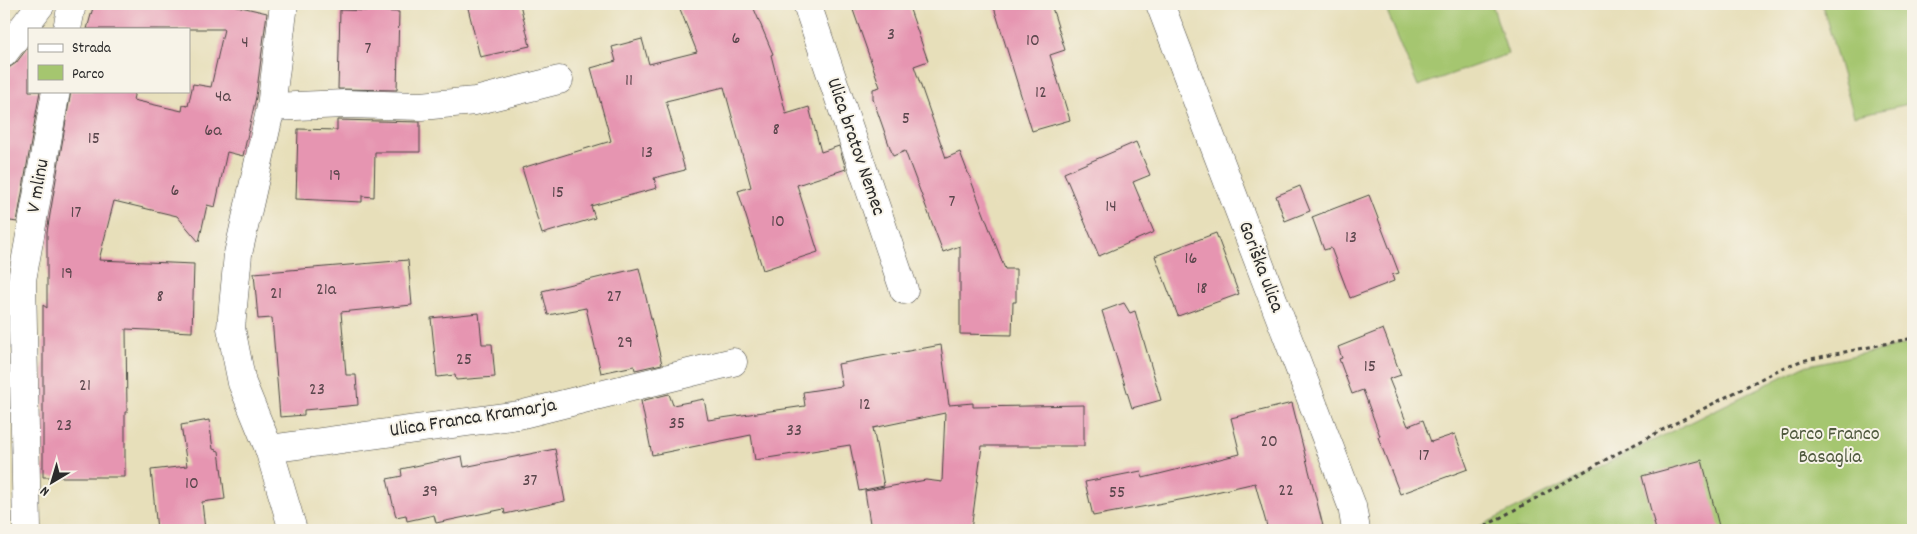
<svg xmlns="http://www.w3.org/2000/svg" width="1917" height="534" font-family="Dekko,sans-serif">
	<style>
		.green { fill: #a5c66f; stroke: #68784d }
		.building { fill: #e695b1 }
		.lines { fill: none; stroke-linecap: round; stroke-linejoin: round }
		.minor-casing { stroke: #474640; stroke-width: 29 }
		.tertiary-casing { stroke: #474640; stroke-width: 29 }
		.path { stroke: #474640; stroke-width: 3; stroke-dasharray: 4 4; stroke-linecap: butt }
		.minor { stroke: #fff; stroke-width: 28 }
		.tertiary { stroke: #fff; stroke-width: 28 }
		.labels { text-anchor: middle; dominant-baseline: central; stroke-width: 4; stroke-linejoin: round; paint-order: stroke }
		.number-label { font-size: 18px; fill: #5a464c }
		.street-label { font-size: 20px; fill: #2b2b2b; stroke: #f7f3e8 }
		.park-label { font-size: 20px; fill: #505a3f; stroke: #f7f3e8 }
	</style>
	<rect width="100%" height="100%" fill="#f7f3e8"/>
	<filter id="ink" filterUnits="userSpaceOnUse"><feTurbulence type="fractalNoise" baseFrequency=".02" numOctaves="2"/><feDisplacementMap in="SourceGraphic" scale="10" xChannelSelector="R" yChannelSelector="G"/><feConvolveMatrix kernelMatrix="1 2 1 2 8 2 1 2 1" color-interpolation-filters="sRGB"/></filter>
	<filter id="wash" filterUnits="userSpaceOnUse"><feTurbulence type="fractalNoise" baseFrequency=".0096" numOctaves="4" result="noise"/><feDisplacementMap in="SourceGraphic" scale="20" xChannelSelector="R" yChannelSelector="G"/><feGaussianBlur stdDeviation="1.12" result="paint"/><feColorMatrix in="noise" values="0 0 0 0 0 0 0 0 0 0 0 0 0 0 0 0 0 1.4 0 .05"/><feComposite in="paint" operator="in"/></filter>
	<g filter="url(#wash)">
		<rect width="100%" height="100%" fill="#e7dfba"/>
		<g class="green">
			<path d="M 1384,4 L 1492,4 L 1508,54 L 1418,86 Z"/>
			<path d="M 1822,4 L 1913,4 L 1913,103 L 1854,116 Z"/>
			<path d="M 1913,343 L 1913,530 L 1472,530 L 1804,366 Z"/>
		</g>
		<g id="blocks">
			<g class="building">
				<path d="M 94,4 L 228,4 L 267,13 L 256,97 L 243,156 L 227,152 L 215,207 L 207,205 L 199,242 L 177,216 L 114,201 L 99,260 L 194,264 L 192,332 L 126,329 L 127,412 L 125,412 L 125,477 L 43,477 L 43,305 L 47,308 L 47,232 L 71,91 L 135,91 L 133,100 L 182,111 L 183,105 L 188,106 L 193,84 L 211,87 L 224,29 L 87,29 Z"/>
				<path d="M 467,4 L 520,4 L 530,46 L 480,57 Z"/>
				<path d="M 678,4 L 752,4 L 773,54 L 771,55 L 786,114 L 809,107 L 821,152 L 839,146 L 846,169 L 797,185 L 818,252 L 763,270 L 738,191 L 751,187 L 724,87 L 666,101 L 685,170 L 654,178 L 657,188 L 591,206 L 595,218 L 542,234 L 522,168 L 611,141 L 591,68 L 616,61 L 612,47 L 642,39 L 649,64 L 697,52 Z"/>
				<path d="M 870,4 L 908,4 L 928,61 L 914,66 L 946,158 L 960,152 L 1005,269 L 1016,269 L 1016,302 L 1013,302 L 1012,335 L 960,334 L 960,246 L 943,252 L 905,151 L 893,156 L 873,99 L 873,89 L 880,87 L 853,10 Z"/>
				<path d="M 993,4 L 1051,4 L 1065,50 L 1050,55 L 1070,120 L 1032,131 Z"/>
				<path d="M 340,10 L 399,12 L 397,90 L 338,89 Z"/>
				<path d="M 29,46 L 29,91 L 40,91 L 17,222 L 4,220 L 4,71 L 16,63 Z"/>
				<path d="M 337,120 L 420,122 L 420,152 L 375,152 L 374,197 L 362,196 L 362,202 L 296,199 L 298,129 L 337,130 Z"/>
				<path d="M 1136,142 L 1150,175 L 1133,182 L 1154,232 L 1099,256 L 1064,173 Z"/>
				<path d="M 1300,186 L 1310,211 L 1285,221 L 1276,196 Z"/>
				<path d="M 1369,195 L 1399,273 L 1392,275 L 1394,281 L 1350,298 L 1331,248 L 1324,250 L 1312,217 Z"/>
				<path d="M 1216,233 L 1239,294 L 1178,316 L 1155,256 Z"/>
				<path d="M 408,260 L 412,305 L 341,312 L 346,375 L 356,375 L 358,405 L 304,410 L 304,415 L 280,417 L 272,318 L 258,319 L 254,273 Z"/>
				<path d="M 639,268 L 662,364 L 635,370 L 634,366 L 601,373 L 586,308 L 548,315 L 542,291 Z"/>
				<path d="M 1124,303 L 1130,313 L 1135,311 L 1161,400 L 1132,408 L 1102,311 Z"/>
				<path d="M 479,313 L 482,344 L 492,344 L 495,377 L 456,380 L 455,375 L 437,377 L 431,318 Z"/>
				<path d="M 1383,329 L 1401,375 L 1389,379 L 1408,426 L 1423,420 L 1431,442 L 1455,434 L 1468,469 L 1400,494 L 1378,437 L 1380,436 L 1363,390 L 1352,394 L 1339,359 L 1342,358 L 1338,347 Z"/>
				<path d="M 941,345 L 949,405 L 973,403 L 973,407 L 1084,405 L 1084,446 L 982,446 L 971,530 L 871,530 L 865,491 L 926,480 L 942,482 L 945,413 L 873,428 L 884,486 L 859,491 L 850,445 L 755,460 L 751,435 L 652,455 L 641,401 L 669,394 L 673,405 L 704,399 L 708,420 L 805,406 L 803,392 L 842,386 L 838,364 Z"/>
				<path d="M 1292,403 L 1324,530 L 1268,530 L 1255,483 L 1190,498 L 1093,516 L 1085,482 L 1141,471 L 1143,478 L 1240,454 L 1231,418 Z"/>
				<path d="M 209,420 L 213,449 L 219,451 L 225,499 L 202,502 L 205,530 L 157,530 L 151,470 L 187,466 L 181,425 Z"/>
				<path d="M 555,449 L 565,501 L 505,514 L 504,509 L 436,523 L 434,515 L 407,521 L 406,515 L 396,517 L 387,479 L 402,476 L 401,469 L 462,456 L 464,467 Z"/>
				<path d="M 1702,460 L 1720,530 L 1656,530 L 1642,476 Z"/>
			</g>
		</g>
	</g>
	<g filter="url(#ink)">
		<use href="#blocks" fill-opacity="0" stroke="#474640" stroke-width="1"/>
		<g class="lines">
			<defs>
				<g id="minor">
					<path d="M 284,4 L 271,107 L 238,254 L 231,328 L 242,383 L 269,449 L 519,415 L 733,362"/>
					<path d="M 807,4 L 904,290"/>
					<path d="M 67,29 L 72,4"/>
					<path d="M 4,53 L 41,4"/>
					<path d="M 271,107 L 345,104 L 421,106 L 475,101 L 559,80"/>
					<path d="M 269,449 L 293,530"/>
					<path d="M 27,530 L 22,280 L 56,91"/>
				</g>
				<path id="tertiary" d="M 1160,4 L 1352,506 L 1356,530"/>
			</defs>
			<use href="#minor" class="minor-casing"/>
			<use href="#tertiary" class="tertiary-casing"/>
			<path class="path" d="M 1478,530 L 1616,454 L 1782,368 L 1801,361 L 1913,338"/>
			<use href="#minor" class="minor"/>
			<use href="#tertiary" class="tertiary"/>
		</g>
	</g>
	<g class="labels">
		<g class="number-label">
			<text x="891" y="35">3</text>
			<text x="736" y="39">6</text>
			<text x="1033" y="41">10</text>
			<text x="245" y="43">4</text>
			<text x="368" y="49">7</text>
			<text x="629" y="81">11</text>
			<text x="1041" y="93">12</text>
			<text x="223" y="97">4a</text>
			<text x="906" y="119">5</text>
			<text x="776" y="130">8</text>
			<text x="213" y="131">6a</text>
			<text x="94" y="139">15</text>
			<text x="647" y="153">13</text>
			<text x="335" y="176">19</text>
			<text x="175" y="191">6</text>
			<text x="558" y="193">15</text>
			<text x="952" y="202">7</text>
			<text x="1111" y="207">14</text>
			<text x="76" y="213">17</text>
			<text x="778" y="222">10</text>
			<text x="1351" y="238">13</text>
			<text x="1191" y="259">16</text>
			<text x="67" y="274">19</text>
			<text x="1202" y="289">18</text>
			<text x="326" y="290">21a</text>
			<text x="276" y="294">21</text>
			<text x="160" y="297">8</text>
			<text x="614" y="297">27</text>
			<text x="625" y="343">29</text>
			<text x="464" y="360">25</text>
			<text x="1370" y="367">15</text>
			<text x="85" y="386">21</text>
			<text x="317" y="390">23</text>
			<text x="865" y="405">12</text>
			<text x="677" y="424">35</text>
			<text x="64" y="426">23</text>
			<text x="794" y="431">33</text>
			<text x="1269" y="442">20</text>
			<text x="1424" y="456">17</text>
			<text x="530" y="481">37</text>
			<text x="192" y="484">10</text>
			<text x="1286" y="491">22</text>
			<text x="430" y="492">39</text>
			<text x="1117" y="493">55</text>
		</g>
		<g class="street-label">
			<text transform="translate(855 147) rotate(71)">Ulica bratov Nemec</text>
			<text transform="translate(39 186) rotate(-80)">V mlinu</text>
			<text transform="translate(1260 267) rotate(69)">Goriška ulica</text>
			<text transform="translate(473 419) rotate(-9)">Ulica Franca Kramarja</text>
		</g>
		<g class="park-label">
			<text x="1830" y="435">Parco Franco<tspan x="1830" dy="23">Basaglia</tspan></text>
		</g>
	</g>
	<rect width="1917" height="534" fill="none" stroke="#f7f3e8" stroke-width="20"/>
	<rect x="28" y="28" width="162" height="65" fill="#f7f3e8" stroke="#a5a39c"/>
	<rect x="38" y="44" width="25" height="8" fill="#ffffff" stroke="#a5a39c"/>
	<text x="72" y="52" font-size="15" fill="#2b2b2b">Strada</text>
	<rect x="38" y="65" width="25" height="15" fill="#a5c66f" stroke="#a5a39c"/>
	<text x="72" y="78" font-size="15" fill="#2b2b2b">Parco</text>
	<g transform="translate(52 482) rotate(218)" stroke="#f7f3e8" stroke-width="4" paint-order="stroke">
	<path d="M0-4L9 19L0 12L-9 19Z" fill="#2b2b2b"/>
	<text y="-8" font-size="14" font-weight="bold" text-anchor="middle" fill="#2b2b2b">N</text>
	</g>
</svg>
